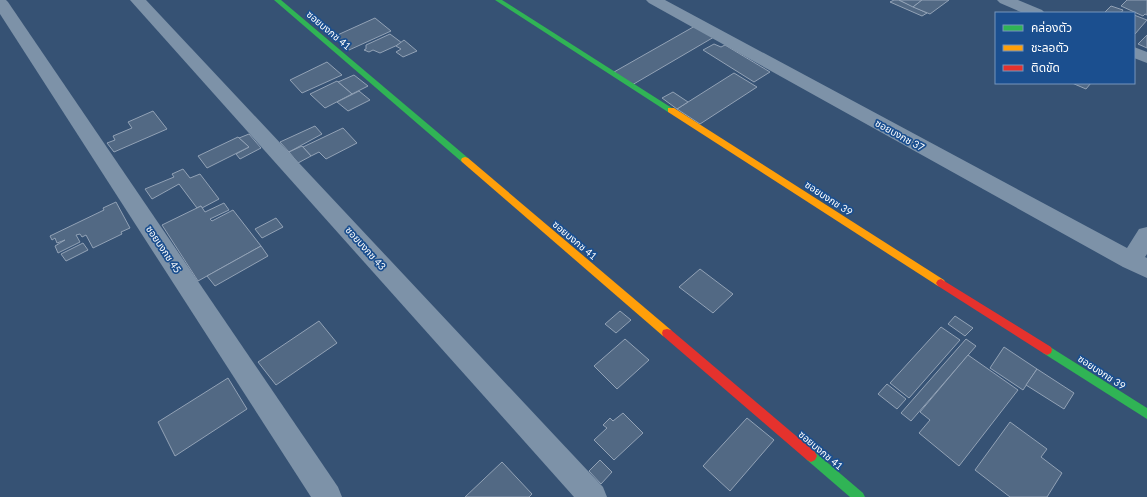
<svg xmlns="http://www.w3.org/2000/svg" width="1147" height="497" font-family="Lato,'Noto Sans Thai',sans-serif">
	<style>
		.building { fill: #526984; stroke: #92a2b6 }
		.lines { fill: none; stroke-linecap: round; stroke-linejoin: round }
		.street { fill: #7d92a8; fill-rule: evenodd }
		.fast { fill: #30b455; fill-rule: evenodd }
		.slow { fill: #ff9f0a; fill-rule: evenodd }
		.jam { fill: #e5322d; fill-rule: evenodd }
		.labels { text-anchor: middle; dominant-baseline: central; stroke-width: 3.5; stroke-linejoin: round; paint-order: stroke }
		.street-label { font-size: 10px; fill: #fff; stroke: #1b4f8f }
	</style>
	<rect width="100%" height="100%" fill="#365274"/>
	<g class="building">
		<path d="M 894,0 L 899,0 L 927,13 L 922,16 L 890,2 Z"/>
		<path d="M 899,0 L 922,0 L 913,7 Z"/>
		<path d="M 922,0 L 949,0 L 930,14 L 913,7 Z"/>
		<path d="M 1127,0 L 1147,0 L 1147,15 L 1145,14 L 1143,16 L 1121,6 Z"/>
		<path d="M 1111,6 L 1123,10 L 1121,13 L 1104,13 Z"/>
		<path d="M 1134,15 L 1147,20 L 1135,34 L 1134,34 Z"/>
		<path d="M 375,18 L 391,31 L 349,50 L 333,37 Z"/>
		<path d="M 695,26 L 714,37 L 632,85 L 614,72 Z"/>
		<path d="M 390,34 L 402,43 L 380,53 L 373,50 L 369,52 L 364,50 L 366,49 L 366,45 Z"/>
		<path d="M 1147,35 L 1147,48 L 1138,44 Z"/>
		<path d="M 404,40 L 417,51 L 403,57 L 396,52 L 401,49 L 396,46 Z"/>
		<path d="M 714,44 L 721,47 L 725,45 L 770,72 L 754,82 L 703,50 Z"/>
		<path d="M 327,62 L 342,75 L 302,93 L 290,80 Z"/>
		<path d="M 734,73 L 757,87 L 700,124 L 677,109 Z"/>
		<path d="M 354,75 L 368,86 L 352,94 L 338,82 Z"/>
		<path d="M 337,81 L 352,94 L 325,108 L 310,94 Z"/>
		<path d="M 1072,83 L 1091,83 L 1086,89 Z"/>
		<path d="M 359,91 L 370,100 L 348,111 L 337,102 Z"/>
		<path d="M 673,92 L 688,102 L 677,109 L 662,98 Z"/>
		<path d="M 153,111 L 167,129 L 114,152 L 107,143 L 115,140 L 113,136 L 132,128 L 128,122 Z"/>
		<path d="M 315,126 L 322,134 L 289,152 L 280,142 Z"/>
		<path d="M 343,128 L 357,143 L 326,159 L 319,152 L 311,156 L 303,147 Z"/>
		<path d="M 249,134 L 261,148 L 240,159 L 236,154 L 249,147 L 239,138 Z"/>
		<path d="M 238,137 L 249,147 L 207,168 L 198,156 Z"/>
		<path d="M 302,146 L 311,156 L 298,163 L 289,152 Z"/>
		<path d="M 183,169 L 190,178 L 200,174 L 219,199 L 202,208 L 201,206 L 197,208 L 179,184 L 152,199 L 145,189 L 174,177 L 172,174 Z"/>
		<path d="M 116,202 L 130,228 L 121,232 L 122,234 L 93,248 L 86,235 L 82,237 L 80,234 L 76,235 L 80,242 L 58,253 L 55,246 L 65,240 L 57,243 L 55,238 L 52,240 L 50,236 L 104,210 L 103,208 Z"/>
		<path d="M 224,203 L 229,210 L 210,219 L 212,221 L 233,210 L 261,246 L 198,281 L 162,225 L 201,206 L 205,212 Z"/>
		<path d="M 276,218 L 283,227 L 262,238 L 255,229 Z"/>
		<path d="M 83,243 L 88,250 L 66,261 L 61,254 Z"/>
		<path d="M 261,246 L 268,256 L 215,286 L 207,276 Z"/>
		<path d="M 700,269 L 733,294 L 713,313 L 679,287 Z"/>
		<path d="M 620,311 L 631,320 L 616,333 L 605,324 Z"/>
		<path d="M 955,316 L 973,328 L 965,336 L 948,324 Z"/>
		<path d="M 319,321 L 337,343 L 276,385 L 258,362 Z"/>
		<path d="M 941,327 L 960,340 L 909,398 L 890,383 Z"/>
		<path d="M 625,339 L 649,360 L 617,389 L 594,366 Z"/>
		<path d="M 966,339 L 976,346 L 911,421 L 901,413 Z"/>
		<path d="M 1004,347 L 1037,369 L 1023,390 L 990,368 Z"/>
		<path d="M 968,355 L 1018,390 L 959,466 L 919,433 L 930,420 L 920,412 Z"/>
		<path d="M 1037,369 L 1074,393 L 1064,409 L 1026,385 Z"/>
		<path d="M 228,378 L 247,409 L 175,456 L 158,422 Z"/>
		<path d="M 887,384 L 906,399 L 897,409 L 878,394 Z"/>
		<path d="M 623,413 L 643,433 L 614,460 L 594,440 L 607,428 L 603,425 L 610,418 L 613,421 Z"/>
		<path d="M 747,418 L 774,440 L 730,491 L 703,466 Z"/>
		<path d="M 1010,422 L 1047,449 L 1041,457 L 1062,473 L 1047,497 L 1010,497 L 975,470 Z"/>
		<path d="M 600,460 L 612,472 L 601,484 L 589,471 Z"/>
		<path d="M 502,462 L 532,494 L 529,497 L 465,497 Z"/>
	</g>
	<g class="lines">
		<g class="street">
			<path d="M 0,0 L 6,0 L 8,2 L 338,487 L 342,497 L 311,497 L 0,14 Z"/>
			<path d="M 130,0 L 146,0 L 603,487 L 607,497 L 574,497 Z"/>
			<path d="M 646,0 L 665,0 L 1127,248 L 1139,229 L 1147,227 L 1147,254 L 1145,257 L 1147,258 L 1147,278 L 1123,267 L 649,3 Z"/>
			<path d="M 997,0 L 1018,0 L 1042,10 L 1045,13 L 1023,13 L 1000,3 Z"/>
			<path d="M 1134,47 L 1147,52 L 1147,63 L 1134,58 Z"/>
		</g>
		<g class="fast">
			<path d="M 274,0 L 281,0 L 468,158 L 469,160 L 468,162 L 462,162 Z"/>
			<path d="M 495,0 L 502,0 L 675,110 L 671,112 L 668,112 Z"/>
			<path d="M 1047,345 L 1147,408 L 1147,419 L 1043,353 L 1042,350 L 1043,347 Z"/>
			<path d="M 811,450 L 815,452 L 863,493 L 865,497 L 850,497 L 807,460 L 805,456 L 807,452 Z"/>
		</g>
		<g class="slow">
			<path d="M 668,108 L 674,108 L 944,280 L 946,283 L 944,286 L 941,287 L 938,286 L 668,112 Z"/>
			<path d="M 465,157 L 468,158 L 671,330 L 672,333 L 671,336 L 667,337 L 663,336 L 462,162 L 461,160 L 462,158 Z"/>
		</g>
		<g class="jam">
			<path d="M 941,279 L 1051,347 L 1052,350 L 1051,353 L 1047,355 L 1043,353 L 938,286 L 936,283 L 938,280 Z"/>
			<path d="M 667,329 L 671,330 L 815,452 L 817,456 L 815,460 L 811,462 L 807,460 L 663,336 L 662,333 L 663,330 Z"/>
		</g>
	</g>
	<g class="labels">
		<g class="street-label">
			<text transform="translate(329 30) rotate(40)">ซอยบงกช 41</text>
			<text transform="translate(900 135) rotate(29)">ซอยบงกช 37</text>
			<text transform="translate(829 198) rotate(33)">ซอยบงกช 39</text>
			<text transform="translate(575 240) rotate(40)">ซอยบงกช 41</text>
			<text transform="translate(366 248) rotate(48)">ซอยบงกช 43</text>
			<text transform="translate(164 249) rotate(56)">ซอยบงกช 45</text>
			<text transform="translate(1102 372) rotate(33)">ซอยบงกช 39</text>
			<text transform="translate(821 450) rotate(40)">ซอยบงกช 41</text>
		</g>
	</g>
	<rect x="995" y="12" width="140" height="72" fill="#1b4f8f" stroke="#7695bc"/>
	<rect x="1003" y="25" width="20" height="6" fill="#30b455" stroke="#7695bc"/>
	<text x="1031" y="32" font-size="12" fill="#ffffff">คล่องตัว</text>
	<rect x="1003" y="45" width="20" height="6" fill="#ff9f0a" stroke="#7695bc"/>
	<text x="1031" y="52" font-size="12" fill="#ffffff">ชะลอตัว</text>
	<rect x="1003" y="65" width="20" height="6" fill="#e5322d" stroke="#7695bc"/>
	<text x="1031" y="72" font-size="12" fill="#ffffff">ติดขัด</text>
</svg>
